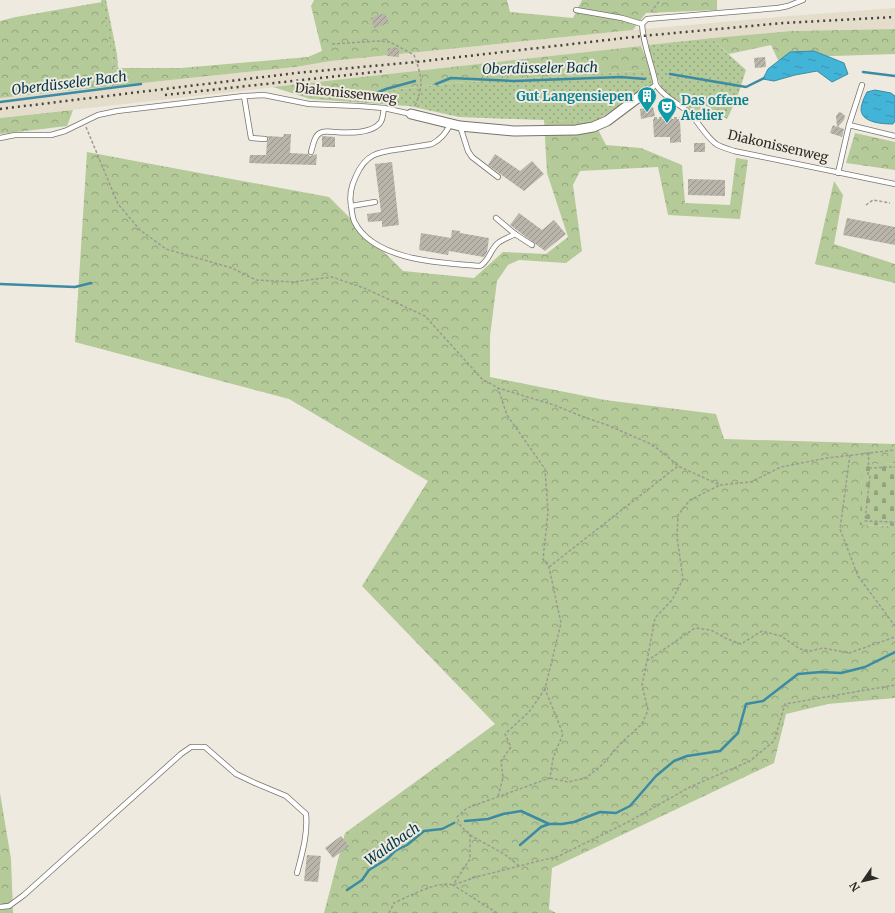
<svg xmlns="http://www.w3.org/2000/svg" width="895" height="913" font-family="Merriweather,serif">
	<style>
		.built { fill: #e5ddcb }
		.grass { fill: url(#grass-dots) }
		.forest { fill: url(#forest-crowns) }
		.cemetery { fill: url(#cemetery-stones) }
		.water { fill: url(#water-ripples); stroke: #3c8ba3 }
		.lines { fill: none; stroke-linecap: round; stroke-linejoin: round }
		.stream { stroke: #3c8ba3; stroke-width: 2.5 }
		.building { fill: url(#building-hatch) }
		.service-casing { stroke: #79756c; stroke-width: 6 }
		.minor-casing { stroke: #79756c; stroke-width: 11 }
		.path { stroke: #9d9a92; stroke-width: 1.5; stroke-dasharray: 3 2; stroke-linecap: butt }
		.service { stroke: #fff; stroke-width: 4.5 }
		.minor { stroke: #fff; stroke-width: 9 }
		.rail { stroke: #46433e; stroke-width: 2.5; stroke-dasharray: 2 4; stroke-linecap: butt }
		.labels { text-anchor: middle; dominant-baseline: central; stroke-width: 4; stroke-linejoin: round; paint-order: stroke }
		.street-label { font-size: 13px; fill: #2d2b27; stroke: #efeae0 }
		.culture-label { font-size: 13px; font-weight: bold; fill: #0d838f; stroke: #efeae0; text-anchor: end }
		.water-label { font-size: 14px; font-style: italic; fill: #023746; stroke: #efeae0 }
	</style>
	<defs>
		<pattern id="grass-dots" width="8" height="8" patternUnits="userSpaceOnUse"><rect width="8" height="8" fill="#b4ca99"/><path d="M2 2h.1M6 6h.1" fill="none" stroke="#93a47d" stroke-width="1.8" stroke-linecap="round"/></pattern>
		<pattern id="forest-crowns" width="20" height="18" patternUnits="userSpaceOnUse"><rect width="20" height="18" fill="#b4ca99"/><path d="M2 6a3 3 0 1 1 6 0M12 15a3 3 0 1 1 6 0" fill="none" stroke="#93a47d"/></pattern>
		<pattern id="cemetery-stones" width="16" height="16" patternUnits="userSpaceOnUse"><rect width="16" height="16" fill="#b4ca99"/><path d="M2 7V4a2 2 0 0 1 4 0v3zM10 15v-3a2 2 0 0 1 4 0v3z" fill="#93a47d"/></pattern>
		<pattern id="water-ripples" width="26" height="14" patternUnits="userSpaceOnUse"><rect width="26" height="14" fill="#42b4d8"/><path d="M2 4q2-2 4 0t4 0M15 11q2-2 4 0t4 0" fill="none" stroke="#3893af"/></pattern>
		<pattern id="building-hatch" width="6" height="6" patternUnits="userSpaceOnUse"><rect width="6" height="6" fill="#bab5ab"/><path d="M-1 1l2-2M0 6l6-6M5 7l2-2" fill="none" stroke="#98938b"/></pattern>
	</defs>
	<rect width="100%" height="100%" fill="#efeae0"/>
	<path class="built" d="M 895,8 L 895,29 L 791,31 L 641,46 L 0,118 L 0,98 L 295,67 L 331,61 L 633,30 L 789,16 Z"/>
	<g class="grass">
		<path d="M 101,0 L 106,0 L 117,54 L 118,68 L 114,69 Z"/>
		<path d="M 714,38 L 715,42 L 746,70 L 737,98 L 727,119 L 705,105 L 693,115 C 685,105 673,100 664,91 C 657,82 652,57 648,45 Z"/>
		<path d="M 651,70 L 653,84 L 594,122 L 459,117 L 409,106 L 310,99 L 453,83 Z"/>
	</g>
	<g class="forest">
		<path d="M 314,0 L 507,0 L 510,12 L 573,18 L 582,0 L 717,0 L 717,10 L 646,13 L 633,30 L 331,61 L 295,67 L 0,98 L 0,21 L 16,17 L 102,2 L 114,69 L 118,68 L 181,68 L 308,57 L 322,51 L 311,6 Z"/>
		<path d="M 895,29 L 895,54 L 833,56 L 778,60 L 771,45 L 729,54 L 715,42 L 714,38 L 791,31 Z"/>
		<path d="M 641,46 L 651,70 L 453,83 L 310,99 L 273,87 Z"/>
		<path d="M 73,110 L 67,126 L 0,134 L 0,118 Z"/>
		<path d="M 544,120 L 594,122 L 606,145 L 641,148 L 682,165 L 685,203 L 730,205 L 736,158 L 748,160 L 740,219 L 668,215 L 658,167 L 580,171 L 573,185 L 582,251 L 566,263 L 519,260 L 508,265 L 497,281 L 490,336 L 490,377 L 605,400 L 716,414 L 724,439 L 895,444 L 895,463 L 862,466 L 861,525 L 895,526 L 895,698 L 828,704 L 786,714 L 774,763 L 552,868 L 549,909 L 556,913 L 324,913 L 345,833 L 495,724 L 362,586 L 428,481 L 289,399 L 75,342 L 87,152 L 329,197 L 403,271 L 474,278 L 503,252 L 546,254 L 568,237 L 547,173 Z"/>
		<path d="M 855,133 L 895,142 L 895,170 L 846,163 Z"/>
		<path d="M 834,181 L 843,195 L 834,244 L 895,264 L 895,283 L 815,264 Z"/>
		<path d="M 0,793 L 11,859 L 13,913 L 0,913 Z"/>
	</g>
	<path class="cemetery" d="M 895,463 L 895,526 L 860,525 L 862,465 Z"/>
	<g class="water">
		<path d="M 814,51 L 844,63 L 848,74 L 832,82 L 817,71 L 795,75 L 774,81 L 763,79 L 768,69 L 790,52 Z"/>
		<path d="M 875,90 L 891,93 L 895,96 L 895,121 L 893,124 C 880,124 856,122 862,104 C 863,100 865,96 867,92 Z"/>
	</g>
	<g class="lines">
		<g class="stream">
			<path d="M 863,72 L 895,76"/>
			<path d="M 670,74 L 746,87 L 764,78"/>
			<path d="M 436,84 L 451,78 L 514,81 L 621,77 L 645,79"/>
			<path d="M 296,87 L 311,95 L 342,91 L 353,97 L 369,96 L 386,89 L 415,81"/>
			<path d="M 0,102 L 141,84"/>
			<path d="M 0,284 L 75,287 L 91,283"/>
			<path d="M 465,821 L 488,819 L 503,814 L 521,811 L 549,824 L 562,824 L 574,822 L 600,812 L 616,813 L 630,806 L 656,776 L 674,761 L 687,756 L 720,751 L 738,733 L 746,704 L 763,701 L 798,674 L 821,672 L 841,673 L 865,667 L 895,652"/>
			<path d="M 520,845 L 541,827 L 549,824"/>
			<path d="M 347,890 L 362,880 L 369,870 L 387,859 L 395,851 L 407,845 L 424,831 L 442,829 L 454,823"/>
		</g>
	</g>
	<g class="building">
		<path d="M 385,13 L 389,23 L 374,28 L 371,18 Z"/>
		<path d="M 388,48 L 399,49 L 399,57 L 387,56 Z"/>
		<path d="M 765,57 L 766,67 L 755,68 L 754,58 Z"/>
		<path d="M 653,107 L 655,116 L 641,119 L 640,109 Z"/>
		<path d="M 839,112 L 842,113 L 845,116 L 844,120 L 838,127 L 844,129 L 842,137 L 830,133 L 833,125 L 837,127 L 836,116 Z"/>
		<path d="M 653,119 L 680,119 L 681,142 L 670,143 L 670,137 L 654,137 Z"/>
		<path d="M 284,134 L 291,134 L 290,153 L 308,154 L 310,156 L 317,154 L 316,165 L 249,163 L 250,155 L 266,155 L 267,142 L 269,139 L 267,136 L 283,137 Z"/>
		<path d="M 322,136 L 335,137 L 335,147 L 322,147 Z"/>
		<rect x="694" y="143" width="11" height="9"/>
		<path d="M 495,154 L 520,171 L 532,161 L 544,174 L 524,191 L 488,165 Z"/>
		<path d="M 392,162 L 399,225 L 382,227 L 382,221 L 368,222 L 367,214 L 381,212 L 375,164 Z"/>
		<path d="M 688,179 L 725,180 L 725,196 L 688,195 Z"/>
		<path d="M 519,213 L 542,230 L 554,220 L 566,234 L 545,251 L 510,225 Z"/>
		<path d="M 847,218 L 895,227 L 895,245 L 843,235 Z"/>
		<path d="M 452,230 L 460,231 L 460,233 L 489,238 L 487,252 L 484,257 L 449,251 L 448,255 L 419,250 L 421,233 L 451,238 Z"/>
		<path d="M 341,836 L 349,846 L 333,858 L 325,848 Z"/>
		<path d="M 307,855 L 321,856 L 318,882 L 304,881 Z"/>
	</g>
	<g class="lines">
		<defs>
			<g id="service">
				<path d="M 576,10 L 622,18 L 642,24"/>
				<path d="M 656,85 C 665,98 675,101 687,111 C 698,120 704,135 716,144 C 721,147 728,149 734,151 L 895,184"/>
				<path d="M 643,94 L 656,85 C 652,64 643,45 642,24 L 647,19 L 778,8 L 788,6 L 803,0"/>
				<path d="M 244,96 L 251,138 L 265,139"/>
				<path d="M 849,125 L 862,85"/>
				<path d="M 460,126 L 468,151 L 472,157 L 498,177"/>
				<path d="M 0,138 L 15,135 L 51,135 L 65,131 L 98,115 L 117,111 L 244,96 L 264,95 L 309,104 L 359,106 L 384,108 L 411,114"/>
				<path d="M 311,152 C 313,146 314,136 320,133 C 324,130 331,132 335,132 C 348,133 371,134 380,123 C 383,120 383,113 384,108"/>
				<path d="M 838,173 L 849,125 L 895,136"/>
				<path d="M 375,202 L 351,206 C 349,195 351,186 356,176 C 366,153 379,152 401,149 C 411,147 422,146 432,144 C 441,139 445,134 450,125"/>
				<path d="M 351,206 C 352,211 352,216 354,221 C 373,261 442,263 480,266 C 489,261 490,250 498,243 C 503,239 510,237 515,234"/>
				<path d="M 496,218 L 515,234 L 532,245"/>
				<path d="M 0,907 L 9,906 L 24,895 L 181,754 L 191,747 L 205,747 L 236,774 L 255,783 L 286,796 L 306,814 C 308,834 302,854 297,873"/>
			</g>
			<path id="minor" d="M 411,114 L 460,126 L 514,131 L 576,130 L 593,127 L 607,121 L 643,94"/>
		</defs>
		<use href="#service" class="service-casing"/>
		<use href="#minor" class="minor-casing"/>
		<g class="path">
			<path d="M 651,12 L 660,0"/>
			<path d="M 332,44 L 377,41 L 390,42 L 414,55 C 422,77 424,84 415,106"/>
			<path d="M 654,118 L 685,118"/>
			<path d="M 86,127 L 118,204 L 140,230 L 166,249 L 232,268 L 256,280 L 293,282 L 332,277 L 364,288 L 425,316 L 482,379 L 498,388 L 554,405 L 581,416 L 607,425 L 651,444 L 667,456 L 678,466 L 720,485 L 751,482 L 781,467 L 827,458 L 895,450"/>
			<path d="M 866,205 L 873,200 L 890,203"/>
			<path d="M 869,452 L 868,475 L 870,476 L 865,521 L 895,522"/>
			<path d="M 850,455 L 840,529 L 858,576 L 895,626"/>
			<path d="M 869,468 L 895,467"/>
			<path d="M 549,567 L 678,466"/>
			<path d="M 647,661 L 655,618 L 672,600 L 683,579 L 677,537 L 678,515 L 690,500 L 720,485"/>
			<path d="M 550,778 L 568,782 L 586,778 L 603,764 L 621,743 L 642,724 L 648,710 L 642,685 L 647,661 L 695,628 L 711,630 L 725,638 L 741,644 L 762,631 L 781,636 L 800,649 L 810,651 L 823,648 L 849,653 L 895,637"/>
			<path d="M 498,796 L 503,778 L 501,761 L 511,747 L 505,734 L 529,712 L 545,689"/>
			<path d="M 470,835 C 486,845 505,852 519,866"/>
			<path d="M 389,913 L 394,903 C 407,897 439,880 453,885 L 476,877 L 559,856 L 628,822 L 690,787 L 750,761 L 774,741 L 785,704 L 895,685"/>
			<path d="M 497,913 L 453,885 L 470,859 L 470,834 L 461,827 L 457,817 L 467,808 L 550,778 L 553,758 L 563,734 L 545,689 L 561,623 L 549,567 L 543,559 L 548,512 L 545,469 L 507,415 L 498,388"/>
		</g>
		<use href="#service" class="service"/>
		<use href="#minor" class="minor"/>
		<g class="rail">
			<path d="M 165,95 L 384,71"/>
			<path d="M 0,109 L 296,73 L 416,62 L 642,36 L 783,23 L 895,17"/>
		</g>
	</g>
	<defs>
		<symbol id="building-pin" viewBox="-11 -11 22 30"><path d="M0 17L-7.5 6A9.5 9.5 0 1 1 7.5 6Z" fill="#0f9aa8" stroke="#efeae0"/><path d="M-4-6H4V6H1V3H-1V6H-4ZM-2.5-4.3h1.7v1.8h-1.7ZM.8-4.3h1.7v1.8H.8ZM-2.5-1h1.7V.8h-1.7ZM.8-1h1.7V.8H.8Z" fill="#fff"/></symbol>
		<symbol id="theatre-pin" viewBox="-11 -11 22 30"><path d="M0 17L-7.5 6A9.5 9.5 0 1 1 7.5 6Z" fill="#0f9aa8" stroke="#efeae0"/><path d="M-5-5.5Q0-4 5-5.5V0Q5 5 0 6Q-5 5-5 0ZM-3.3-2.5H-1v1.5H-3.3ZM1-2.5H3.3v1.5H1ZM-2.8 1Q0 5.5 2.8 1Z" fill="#fff"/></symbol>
	</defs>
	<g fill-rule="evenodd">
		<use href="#building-pin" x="636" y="85" width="22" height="30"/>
		<use href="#theatre-pin" x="656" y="96" width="22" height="30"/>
	</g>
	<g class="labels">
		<g class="street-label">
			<text transform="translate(346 93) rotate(6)">Diakonissenweg</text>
			<text transform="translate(778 146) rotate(13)">Diakonissenweg</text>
		</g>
		<g class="culture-label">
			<text x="633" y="96">Gut Langensiepen</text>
			<text x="681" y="100" text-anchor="start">Das offene<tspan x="681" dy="15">Atelier</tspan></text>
		</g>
		<g class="water-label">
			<text transform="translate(540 68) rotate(-1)">Oberdüsseler Bach</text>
			<text transform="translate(69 83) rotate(-7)">Oberdüsseler Bach</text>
			<text transform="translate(392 844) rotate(-35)">Waldbach</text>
		</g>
	</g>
	<g transform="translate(863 881) rotate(236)" stroke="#efeae0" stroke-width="3" paint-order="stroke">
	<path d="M0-3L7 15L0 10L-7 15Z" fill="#2d2b27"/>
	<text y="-6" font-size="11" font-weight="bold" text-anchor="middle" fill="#2d2b27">N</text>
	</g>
</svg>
